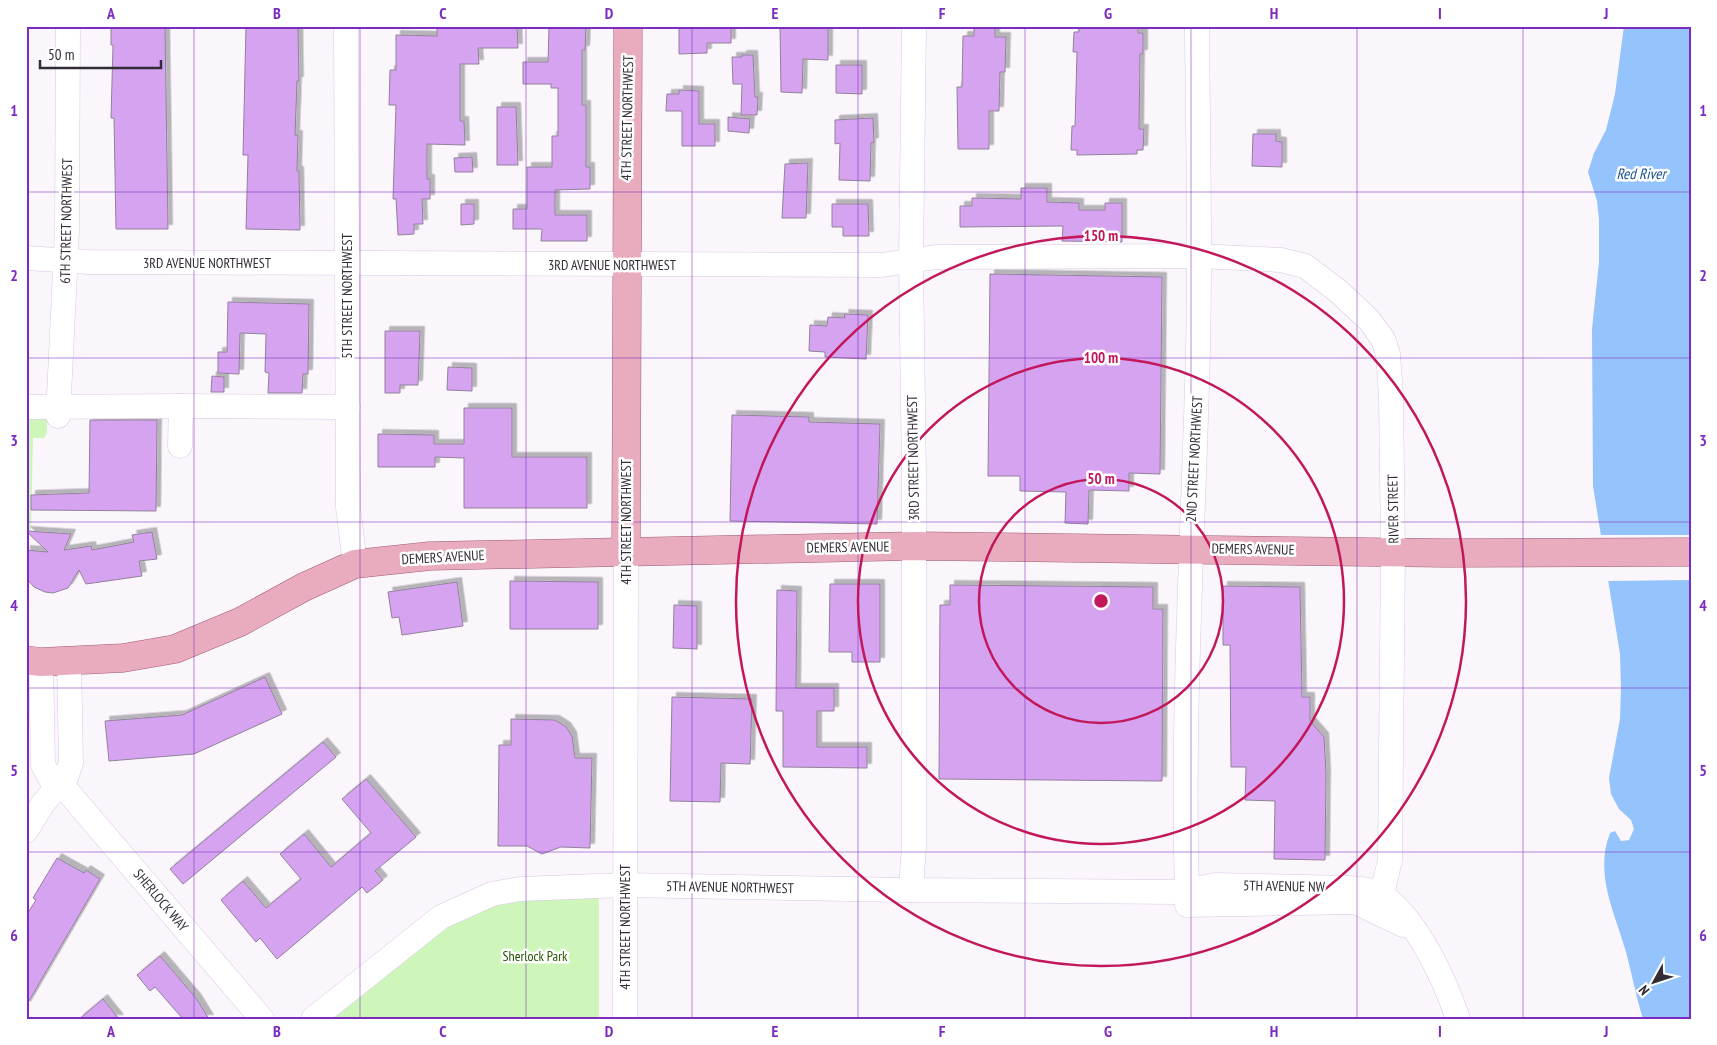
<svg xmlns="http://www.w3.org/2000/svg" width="1717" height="1045" font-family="'PT Sans Narrow',sans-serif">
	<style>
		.green { fill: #cef6bb }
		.water { fill: #95c3fc }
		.pier { fill: #faf6fc }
		.building { fill: #d5a3f0; stroke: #92819b; filter: url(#shadow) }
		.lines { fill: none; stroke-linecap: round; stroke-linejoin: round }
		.minor-casing { stroke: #d9c7e3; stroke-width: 25 }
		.major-casing { stroke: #a05b73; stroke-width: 29 }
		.minor { stroke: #fff; stroke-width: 24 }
		.major { stroke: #e9acbe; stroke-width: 28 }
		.grid { fill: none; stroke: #7b2cbf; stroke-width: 1; stroke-opacity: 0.55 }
		.ring { fill: none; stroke: #c2185b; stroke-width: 2.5 }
		.labels { text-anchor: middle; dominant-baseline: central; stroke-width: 5; stroke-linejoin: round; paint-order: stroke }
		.street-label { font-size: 14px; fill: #332c37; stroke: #fff }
		.park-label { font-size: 14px; fill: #265500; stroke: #fff }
		.water-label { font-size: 15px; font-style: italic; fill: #1a5392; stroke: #fff }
		.centre { fill: #c2185b; stroke: #fff; stroke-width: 2.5 }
		.ring-label { font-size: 15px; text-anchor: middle; font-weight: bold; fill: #c2185b; stroke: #fff; stroke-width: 5; stroke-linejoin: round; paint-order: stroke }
		.neatline { fill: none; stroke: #7b2cbf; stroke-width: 2 }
		.grid-label { font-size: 16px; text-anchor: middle; font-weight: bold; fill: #7b2cbf }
	</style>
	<defs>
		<filter id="shadow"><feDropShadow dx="4.5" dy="-4.5" stdDeviation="0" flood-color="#0004"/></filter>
	</defs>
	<rect width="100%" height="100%" fill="#faf6fc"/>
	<g class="green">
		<path d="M 47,414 L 47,433 L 44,438 L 33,438 L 31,531 L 26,531 L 28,417 Z"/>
		<path d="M 599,890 L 599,1019 L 319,1019 L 464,905 Z"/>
	</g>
	<path class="water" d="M 1624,26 L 1691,26 L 1691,1019 L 1643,1019 C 1636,997 1632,974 1626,952 C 1615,913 1594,874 1610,833 L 1615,831 L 1621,841 L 1629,840 L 1634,829 L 1631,820 L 1619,809 L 1611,794 L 1609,778 L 1620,719 L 1621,688 L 1620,654 L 1593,486 L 1592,329 L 1599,262 L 1599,220 L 1597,201 L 1588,172 L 1594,153 L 1606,130 L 1615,94 Z"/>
	<path class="pier" d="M 1600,535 L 1691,535 L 1691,580 L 1607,581 Z"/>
	<g class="building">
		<path d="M 111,26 L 165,26 L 168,229 L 116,229 L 114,118 L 111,118 L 113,45 L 111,45 Z"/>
		<path d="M 246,26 L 298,26 L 299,81 L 297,81 L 295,135 L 298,135 L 297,171 L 299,171 L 300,230 L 246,229 L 248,155 L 243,155 Z"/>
		<path d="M 437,26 L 517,26 L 518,48 L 478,48 L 479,64 L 460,64 L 460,121 L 464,121 L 465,145 L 427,144 L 427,179 L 430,179 L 430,199 L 422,199 L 423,224 L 414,224 L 414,234 L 398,235 L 396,199 L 393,199 L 396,105 L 389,105 L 390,70 L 396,70 L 396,35 L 437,36 Z"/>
		<path d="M 549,26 L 586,26 L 585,50 L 582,50 L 582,105 L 586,105 L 586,167 L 590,167 L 590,189 L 555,190 L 555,215 L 587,215 L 587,241 L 541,241 L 542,229 L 513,229 L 513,209 L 527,209 L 527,167 L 552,167 L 552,136 L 558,136 L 558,88 L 551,88 L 551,84 L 523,84 L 523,62 L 548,62 Z"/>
		<path d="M 679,26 L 731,26 L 731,43 L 707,43 L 707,53 L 679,54 Z"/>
		<path d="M 780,26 L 828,26 L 828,60 L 803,59 L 802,93 L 781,92 Z"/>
		<path d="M 974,26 L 995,26 L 995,37 L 1006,37 L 1005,72 L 1000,72 L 999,111 L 989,111 L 989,149 L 958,149 L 957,87 L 962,87 L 963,36 L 974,36 Z"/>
		<path d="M 1079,26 L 1138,27 L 1138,33 L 1143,33 L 1143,54 L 1140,54 L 1139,129 L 1144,129 L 1143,150 L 1137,150 L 1137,154 L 1077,155 L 1077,150 L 1071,150 L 1072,126 L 1075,126 L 1077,52 L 1073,52 L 1074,32 L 1079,32 Z"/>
		<path d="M 742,55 L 753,55 L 755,97 L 758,97 L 757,115 L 741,115 L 742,84 L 733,84 L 732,57 L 742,57 Z"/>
		<path d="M 836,65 L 862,65 L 862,94 L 836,93 Z"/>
		<path d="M 679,90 L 699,91 L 699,124 L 715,124 L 715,146 L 682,146 L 682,111 L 666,111 L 667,94 L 679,94 Z"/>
		<path d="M 497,107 L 516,107 L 518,165 L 497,165 Z"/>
		<path d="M 728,117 L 750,119 L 749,133 L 728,131 Z"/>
		<path d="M 873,118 L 874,142 L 871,143 L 870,181 L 839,180 L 840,143 L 835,144 L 835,120 Z"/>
		<path d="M 1253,134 L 1276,134 L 1276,141 L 1282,142 L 1282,167 L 1252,166 Z"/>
		<path d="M 472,157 L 473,172 L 455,172 L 454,158 Z"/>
		<path d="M 808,163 L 806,218 L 782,218 L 785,164 Z"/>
		<path d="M 1021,188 L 1047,188 L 1047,202 L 1079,203 L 1079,210 L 1105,210 L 1105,203 L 1122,203 L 1122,242 L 1062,241 L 1063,226 L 960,227 L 960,206 L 972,206 L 972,198 L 1021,199 Z"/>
		<path d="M 461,204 L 474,204 L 474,224 L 461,225 Z"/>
		<path d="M 832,204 L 868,204 L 869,236 L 843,236 L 843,227 L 832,227 Z"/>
		<path d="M 990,274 L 1162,277 L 1160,474 L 1129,473 L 1129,491 L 1089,490 L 1088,524 L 1065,523 L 1066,492 L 1020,491 L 1020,476 L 988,476 Z"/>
		<path d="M 228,302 L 309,304 L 308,374 L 303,374 L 302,393 L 268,393 L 269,373 L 265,372 L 266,334 L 240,333 L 239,374 L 218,373 L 218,352 L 227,352 Z"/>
		<path d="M 844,314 L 868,315 L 866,359 L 825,357 L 825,352 L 809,351 L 810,325 L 827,326 L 828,317 L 845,318 Z"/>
		<path d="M 385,331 L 420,331 L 418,385 L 400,385 L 400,393 L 385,393 Z"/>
		<path d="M 448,367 L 472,368 L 472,391 L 447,390 Z"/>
		<path d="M 212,376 L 224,377 L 224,392 L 211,392 Z"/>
		<path d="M 464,408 L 512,408 L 512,457 L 587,457 L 587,508 L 464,508 L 464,458 L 435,457 L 435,467 L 378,467 L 378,434 L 434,435 L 434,444 L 464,444 Z"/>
		<path d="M 732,415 L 809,417 L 809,422 L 880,424 L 877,524 L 730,521 Z"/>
		<path d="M 90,420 L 157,420 L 156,511 L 31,510 L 31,495 L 89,493 Z"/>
		<path d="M 26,531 L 71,534 L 64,550 L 91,546 L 92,550 L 134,542 L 132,535 L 152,532 L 157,559 L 139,561 L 142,576 L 86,584 L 79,570 L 68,588 L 53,593 L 45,592 L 34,587 L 26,578 L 26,550 L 48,552 Z"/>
		<path d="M 510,581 L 598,582 L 598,629 L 510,629 Z"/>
		<path d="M 457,582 L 463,626 L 402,635 L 399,617 L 392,618 L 388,592 Z"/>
		<path d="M 830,584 L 880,584 L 880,662 L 852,662 L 852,652 L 829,652 Z"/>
		<path d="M 950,585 L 1153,587 L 1153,609 L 1163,609 L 1162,781 L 939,779 L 940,605 L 950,605 Z"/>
		<path d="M 1223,586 L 1300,587 L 1302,697 L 1310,697 L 1310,721 L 1324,737 L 1326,773 L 1325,860 L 1274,859 L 1275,801 L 1245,800 L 1246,767 L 1231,767 L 1230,645 L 1223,645 Z"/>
		<path d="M 777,590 L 797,591 L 796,688 L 834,688 L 834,711 L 817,711 L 817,747 L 867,747 L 867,768 L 783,767 L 783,711 L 776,711 Z"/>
		<path d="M 674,605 L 697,606 L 697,649 L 673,648 Z"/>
		<path d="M 265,677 L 282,714 L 194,754 L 109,761 L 105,721 L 182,715 Z"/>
		<path d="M 672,697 L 752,699 L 750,764 L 721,763 L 720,802 L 670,801 Z"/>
		<path d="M 511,719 L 555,720 L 566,727 L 572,736 L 575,758 L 592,758 L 590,848 L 561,847 L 542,854 L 527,846 L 498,846 L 499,745 L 511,745 Z"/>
		<path d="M 323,742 L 336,757 L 183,884 L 170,869 Z"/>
		<path d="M 366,779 L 416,837 L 375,871 L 383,880 L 367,893 L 362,887 L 277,959 L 260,938 L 256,942 L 221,900 L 243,881 L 266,908 L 301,879 L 280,854 L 304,834 L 331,867 L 371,833 L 342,799 Z"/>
		<path d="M 57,858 L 84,873 L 86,870 L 100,879 L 26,1006 L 26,916 L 36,900 L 33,898 Z"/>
		<path d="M 160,956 L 196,998 L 209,1019 L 183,1019 L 155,987 L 150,991 L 137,975 Z"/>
		<path d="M 103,999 L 119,1019 L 79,1019 Z"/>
	</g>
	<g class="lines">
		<defs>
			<g id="minor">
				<path d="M 346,26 L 348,507 L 355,564"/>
				<path d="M 26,258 L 89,262 L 882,265 L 936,257 L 1198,256 L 1281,260 L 1305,266 L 1338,291 L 1369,320 L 1383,339 L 1388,354 L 1391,395 L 1393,551 L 1390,860 L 1382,894"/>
				<path d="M 181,406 L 348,407"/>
				<path d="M 26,407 L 181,406 L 180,446"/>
				<path d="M 58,416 L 67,231 L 68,26"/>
				<path d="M 41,662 L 43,765 L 50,778 L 58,785 L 66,778 L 71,763 L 69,660"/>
				<path d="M 26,831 L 42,805 L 58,785 L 68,792 L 262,1019"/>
				<path d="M 911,890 L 914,845 L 914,480 L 911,260 L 914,26"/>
				<path d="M 1187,891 C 1182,723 1192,555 1197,387 C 1201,267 1198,146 1197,26"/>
				<path d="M 1187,905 L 1355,902 L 1403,925"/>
				<path d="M 313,1019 L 441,917 L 492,894 L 520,889 L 624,885 L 906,890 L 1180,892 L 1215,885 L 1349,888 C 1360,889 1373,889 1382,895 C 1417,919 1445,980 1458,1019"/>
				<path d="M 625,1019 L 626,553"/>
			</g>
			<g id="major">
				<path d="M 626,553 L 628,26"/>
				<path d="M 26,660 L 41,662 L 123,658 L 175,649 L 240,622 L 304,587 L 355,564 L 430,556 L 914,546 L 1446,553 L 1691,552"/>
			</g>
		</defs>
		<use href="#minor" class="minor-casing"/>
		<use href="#major" class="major-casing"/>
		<use href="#minor" class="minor"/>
		<use href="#major" class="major"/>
	</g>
	<path class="grid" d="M 194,26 L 194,1019M 360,26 L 360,1019M 526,26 L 526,1019M 692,26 L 692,1019M 858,26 L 858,1019M 1025,26 L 1025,1019M 1191,26 L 1191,1019M 1357,26 L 1357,1019M 1523,26 L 1523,1019M 26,192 L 1691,192M 26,358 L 1691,358M 26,522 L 1691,522M 26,688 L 1691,688M 26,852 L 1691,852"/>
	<g class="ring">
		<circle cx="1101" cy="601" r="122"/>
		<circle cx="1101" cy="601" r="243"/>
		<circle cx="1101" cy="601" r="365"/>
	</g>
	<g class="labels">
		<g class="street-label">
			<text transform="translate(627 118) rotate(-89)">4TH STREET NORTHWEST</text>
			<text transform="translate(66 221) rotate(-89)">6TH STREET NORTHWEST</text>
			<text x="207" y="263">3RD AVENUE NORTHWEST</text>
			<text x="612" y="265">3RD AVENUE NORTHWEST</text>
			<text transform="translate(347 296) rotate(-90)">5TH STREET NORTHWEST</text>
			<text transform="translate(913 458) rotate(-91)">3RD STREET NORTHWEST</text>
			<text transform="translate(1194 459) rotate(-87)">2ND STREET NORTHWEST</text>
			<text transform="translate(1393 509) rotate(-91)">RIVER STREET</text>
			<text transform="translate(626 522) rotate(-90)">4TH STREET NORTHWEST</text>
			<text transform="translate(848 547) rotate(-1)">DEMERS AVENUE</text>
			<text transform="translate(1253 549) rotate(1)">DEMERS AVENUE</text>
			<text transform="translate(443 557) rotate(-3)">DEMERS AVENUE</text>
			<text transform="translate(1284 886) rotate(1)">5TH AVENUE NW</text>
			<text transform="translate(730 887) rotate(1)">5TH AVENUE NORTHWEST</text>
			<text transform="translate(161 900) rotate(50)">SHERLOCK WAY</text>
			<text transform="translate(625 927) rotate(-90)">4TH STREET NORTHWEST</text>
		</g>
		<g class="park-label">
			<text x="535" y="956">Sherlock Park</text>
		</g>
		<g class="water-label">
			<text x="1641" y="173">Red River</text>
		</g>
	</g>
	<circle cx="1101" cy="601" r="8" class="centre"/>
	<g class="ring-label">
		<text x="1101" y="241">150 m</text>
		<text x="1101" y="363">100 m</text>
		<text x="1101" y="484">50 m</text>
	</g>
	<rect width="1717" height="1045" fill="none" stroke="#ffffff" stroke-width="55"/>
	<g transform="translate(1654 982) rotate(230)" stroke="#ffffff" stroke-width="4" paint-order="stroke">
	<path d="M0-4L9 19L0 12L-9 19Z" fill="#332c37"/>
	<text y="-8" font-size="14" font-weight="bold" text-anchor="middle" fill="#332c37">N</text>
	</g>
	<path d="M40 60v8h121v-8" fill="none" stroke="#332c37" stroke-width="2.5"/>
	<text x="48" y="60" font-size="15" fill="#332c37" stroke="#ffffff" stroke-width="4" paint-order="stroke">50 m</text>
	<rect x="28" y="28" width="1662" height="990" class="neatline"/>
	<g class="grid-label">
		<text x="111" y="19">A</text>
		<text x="277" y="19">B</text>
		<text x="443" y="19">C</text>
		<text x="609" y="19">D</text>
		<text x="775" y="19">E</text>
		<text x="942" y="19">F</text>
		<text x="1108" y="19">G</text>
		<text x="1274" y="19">H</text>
		<text x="1440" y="19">I</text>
		<text x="1606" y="19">J</text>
		<text x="14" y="116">1</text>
		<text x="1703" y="116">1</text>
		<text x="14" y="281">2</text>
		<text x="1703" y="281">2</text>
		<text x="14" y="446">3</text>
		<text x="1703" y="446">3</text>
		<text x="14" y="611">4</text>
		<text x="1703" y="611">4</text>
		<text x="14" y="776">5</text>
		<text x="1703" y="776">5</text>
		<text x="14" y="941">6</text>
		<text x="1703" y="941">6</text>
		<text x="111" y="1037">A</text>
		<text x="277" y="1037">B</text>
		<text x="443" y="1037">C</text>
		<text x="609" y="1037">D</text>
		<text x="775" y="1037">E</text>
		<text x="942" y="1037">F</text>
		<text x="1108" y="1037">G</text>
		<text x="1274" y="1037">H</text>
		<text x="1440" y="1037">I</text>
		<text x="1606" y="1037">J</text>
	</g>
</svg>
